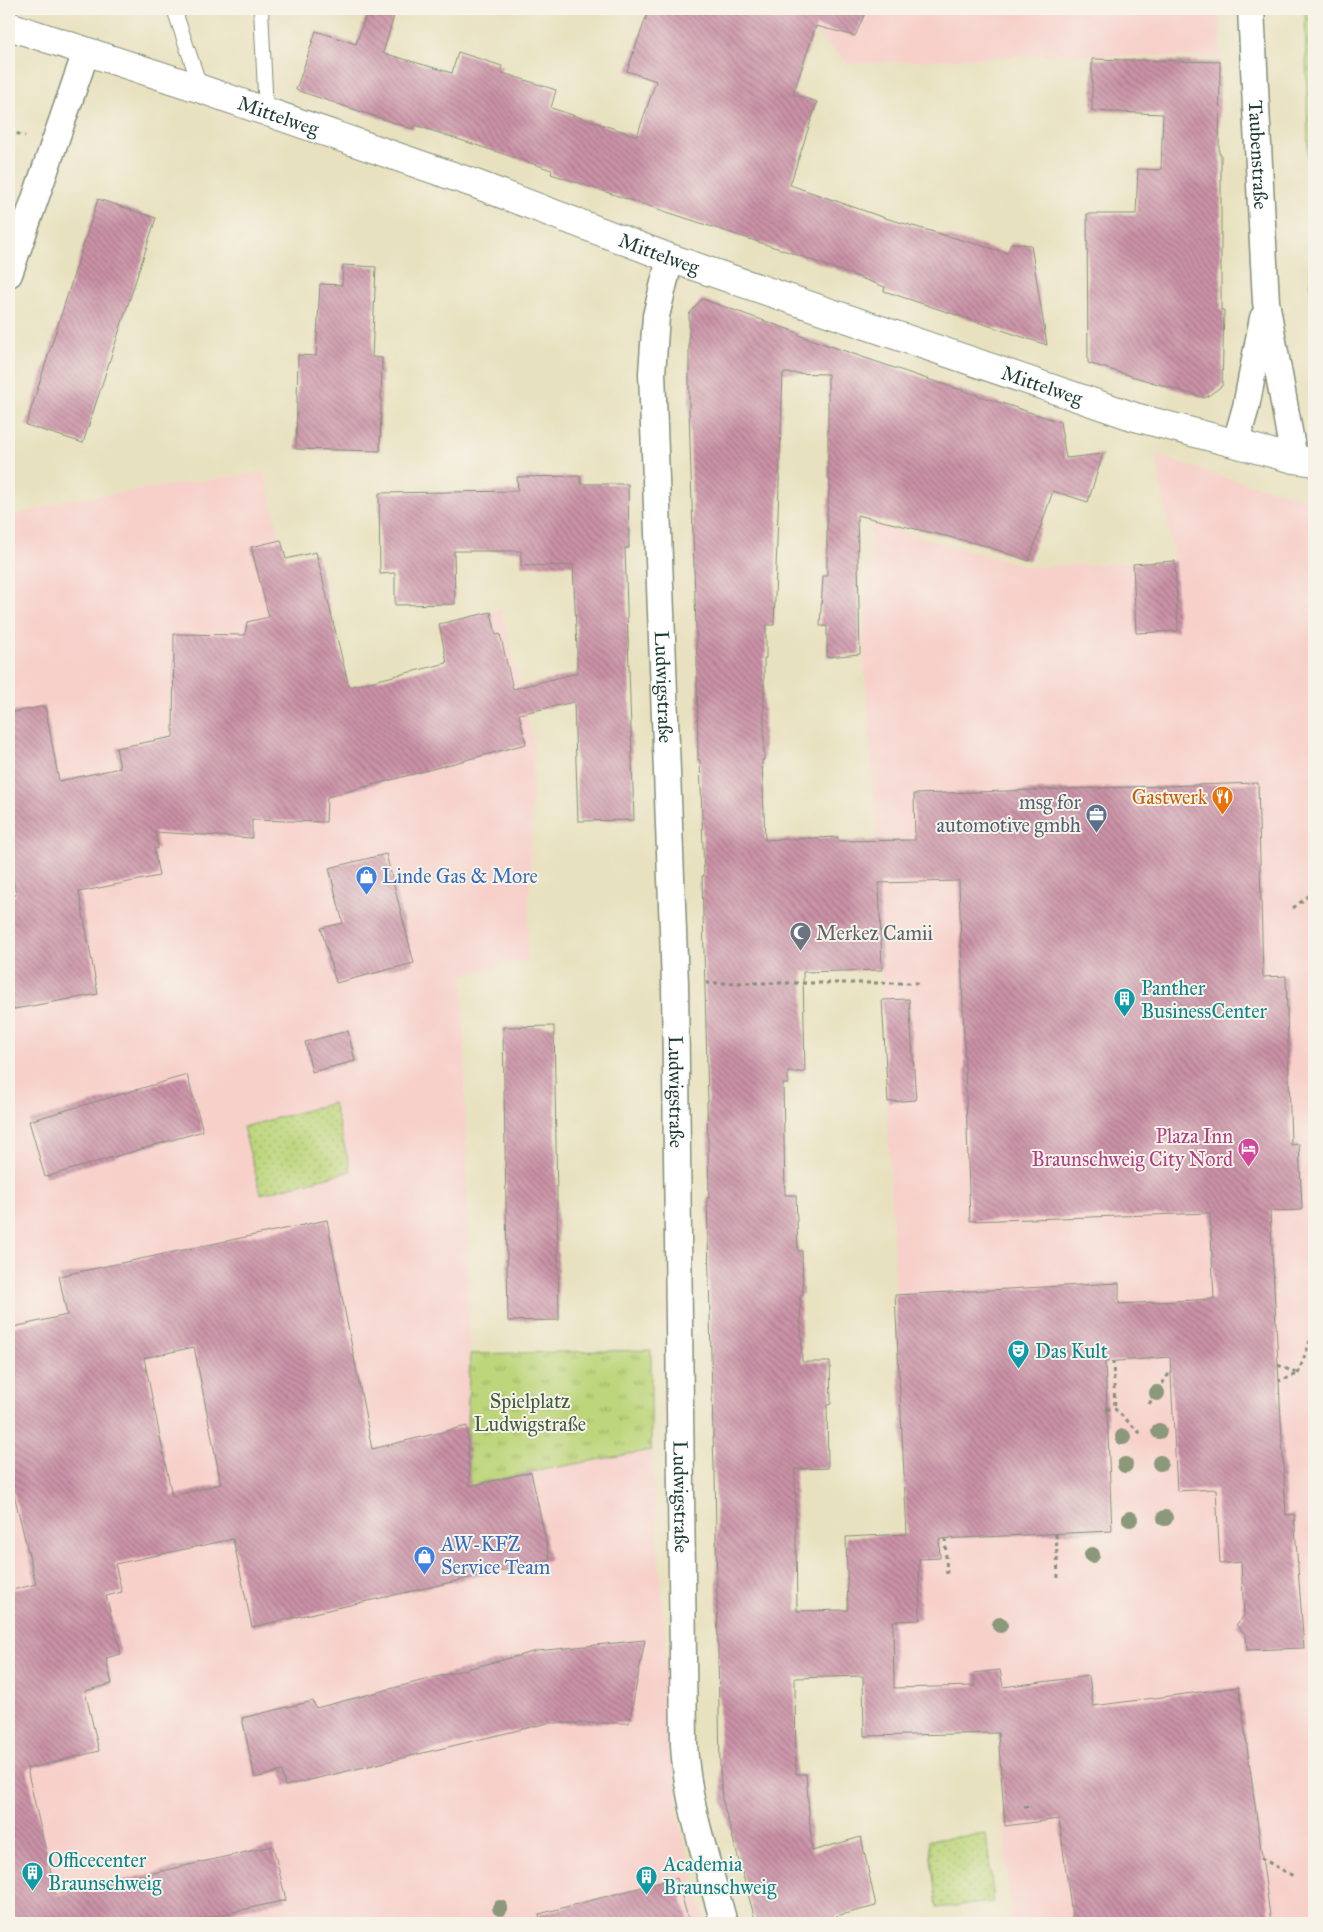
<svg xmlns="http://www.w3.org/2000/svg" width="1323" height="1932" font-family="'IM FELL Great Primer',serif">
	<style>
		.built { fill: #f7d0ca }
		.grass { fill: url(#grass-dots); stroke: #6e8a58 }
		.park { fill: url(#park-tufts); stroke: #6e8a58 }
		.building { fill: url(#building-back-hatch); fill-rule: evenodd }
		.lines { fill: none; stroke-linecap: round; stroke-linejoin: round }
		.service-casing { stroke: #848f7a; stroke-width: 16 }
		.minor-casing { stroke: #848f7a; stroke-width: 29 }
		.tertiary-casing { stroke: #848f7a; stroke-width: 30 }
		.path { stroke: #848f7a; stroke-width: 3; stroke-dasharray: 4 4; stroke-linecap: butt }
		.service { stroke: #fff; stroke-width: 14 }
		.minor { stroke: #fff; stroke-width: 26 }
		.tertiary { stroke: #fff; stroke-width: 28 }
		.tree { fill: #8b987a }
		.labels { text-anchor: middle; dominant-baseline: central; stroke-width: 4; stroke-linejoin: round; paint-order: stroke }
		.street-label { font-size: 20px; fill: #1f3d34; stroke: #f7f3e8 }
		.food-label { font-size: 20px; fill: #c56008; stroke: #f7f3e8; text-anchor: end }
		.service-label { font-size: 20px; fill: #4e5e75; stroke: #f7f3e8; text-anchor: end }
		.shop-label { font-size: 20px; fill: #366cbe; stroke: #f7f3e8; text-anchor: start }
		.worship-label { font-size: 20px; fill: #5b616d; stroke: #f7f3e8; text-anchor: start }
		.culture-label { font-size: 20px; fill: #0d838f; stroke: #f7f3e8; text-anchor: start }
		.hotel-label { font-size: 20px; fill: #b23c85; stroke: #f7f3e8; text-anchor: end }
		.park-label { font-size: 20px; fill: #3f5c42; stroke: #f7f3e8 }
	</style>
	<defs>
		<pattern id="grass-dots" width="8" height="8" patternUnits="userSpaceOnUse" patternTransform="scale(1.25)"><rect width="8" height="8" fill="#bdd67b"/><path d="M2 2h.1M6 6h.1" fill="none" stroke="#99af66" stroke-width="1.8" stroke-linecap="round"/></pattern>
		<pattern id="park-tufts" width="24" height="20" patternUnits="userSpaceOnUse" patternTransform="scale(1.25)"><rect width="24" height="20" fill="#bdd67b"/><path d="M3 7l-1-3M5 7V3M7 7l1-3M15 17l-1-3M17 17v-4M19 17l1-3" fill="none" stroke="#99af66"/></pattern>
		<pattern id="building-back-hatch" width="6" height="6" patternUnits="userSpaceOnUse" patternTransform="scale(1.25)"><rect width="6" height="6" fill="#cb92a7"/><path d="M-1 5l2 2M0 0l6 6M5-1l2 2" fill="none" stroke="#a47889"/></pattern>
	</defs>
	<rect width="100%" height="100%" fill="#f7f3e8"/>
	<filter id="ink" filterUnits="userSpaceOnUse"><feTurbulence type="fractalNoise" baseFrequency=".02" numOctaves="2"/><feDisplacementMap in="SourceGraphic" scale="10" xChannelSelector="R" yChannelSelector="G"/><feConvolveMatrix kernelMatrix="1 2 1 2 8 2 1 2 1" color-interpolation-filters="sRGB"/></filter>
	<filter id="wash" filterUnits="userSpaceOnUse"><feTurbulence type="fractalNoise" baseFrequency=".0096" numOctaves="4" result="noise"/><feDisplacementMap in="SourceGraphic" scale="20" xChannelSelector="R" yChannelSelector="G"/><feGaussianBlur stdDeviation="1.12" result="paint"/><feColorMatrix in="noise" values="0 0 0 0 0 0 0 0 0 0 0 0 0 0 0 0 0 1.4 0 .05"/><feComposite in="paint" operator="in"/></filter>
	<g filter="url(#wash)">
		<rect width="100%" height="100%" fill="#e8e1bf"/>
		<g class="built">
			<path d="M 764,9 L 1220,9 L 1220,57 L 1040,55 L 849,64 L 804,22 Z"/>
			<path d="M 1156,455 L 1226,478 L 1314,500 L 1314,1509 L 1313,1513 L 1314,1923 L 1011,1923 L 998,1733 L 864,1736 L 859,1561 L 846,1562 L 846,1537 L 907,1534 L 882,1000 L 879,868 L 863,641 L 871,523 L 1028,567 L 1174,561 Z"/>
			<path d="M 264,472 L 319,695 L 447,663 L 470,639 L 465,618 L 501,609 L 534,744 L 527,960 L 463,975 L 470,1354 L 467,1427 L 470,1485 L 531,1472 L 651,1450 L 679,1821 L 705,1923 L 9,1923 L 9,517 L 67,500 Z"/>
		</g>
		<g class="grass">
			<path d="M 333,1103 L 351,1171 L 261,1194 L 243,1127 Z"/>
			<path d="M 986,1834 L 994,1902 L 937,1908 L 929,1840 Z"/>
		</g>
		<g class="park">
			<path d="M 1305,9 L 1314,9 L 1314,345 L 1312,332 Z"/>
			<path d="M 651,1350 L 651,1450 L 531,1472 L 470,1486 L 467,1426 L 470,1354 Z"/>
		</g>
		<g id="blocks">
			<g class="building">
				<path d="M 368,9 L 396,9 L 383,53 L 452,73 L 458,52 L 502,66 L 500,72 L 556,90 L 551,108 L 637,136 L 656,81 L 627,71 L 649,9 L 867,9 L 855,36 L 816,26 L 793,94 L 817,102 L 790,185 L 885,218 L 1007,253 L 1011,243 L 1031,245 L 1047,345 L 884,291 L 885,287 L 792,253 L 551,174 L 552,170 L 415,125 L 413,129 L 296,90 L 316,31 L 356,44 Z"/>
				<path d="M 1092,59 L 1220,62 L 1219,154 L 1221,154 L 1221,310 L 1224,310 L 1222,386 L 1205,398 L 1088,363 L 1087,214 L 1136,214 L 1138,169 L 1161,170 L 1163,114 L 1092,111 Z"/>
				<path d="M 98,199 L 156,218 L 83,443 L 26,425 Z"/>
				<path d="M 343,265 L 376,267 L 372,357 L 382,358 L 380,451 L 296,449 L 298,355 L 316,356 L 320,284 L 342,285 Z"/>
				<path d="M 702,299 L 799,333 L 798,335 L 921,377 L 1060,422 L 1066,458 L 1103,454 L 1088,502 L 1053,491 L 1029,561 L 983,545 L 857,515 L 860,654 L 827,657 L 827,626 L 820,626 L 823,576 L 827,576 L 827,517 L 830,481 L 828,476 L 828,374 L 783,373 L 774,625 L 766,625 L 766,658 L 764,658 L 764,760 L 762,760 L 765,840 L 838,837 L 838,841 L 915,840 L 914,794 L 1258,783 L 1263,977 L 1286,976 L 1291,1145 L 1299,1144 L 1302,1210 L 1270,1211 L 1286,1515 L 1294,1514 L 1304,1648 L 1247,1650 L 1246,1635 L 1236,1625 L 1244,1616 L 1241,1562 L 1220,1564 L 1216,1489 L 1177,1491 L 1170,1357 L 1105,1362 L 1112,1531 L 939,1539 L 940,1558 L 919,1559 L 920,1620 L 893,1621 L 894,1688 L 975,1686 L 974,1673 L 1000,1670 L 1003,1687 L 1089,1676 L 1093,1706 L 1239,1687 L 1271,1923 L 1073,1923 L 1059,1819 L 1005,1826 L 998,1733 L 864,1736 L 863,1676 L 795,1678 L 796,1774 L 806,1774 L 812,1851 L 861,1837 L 876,1906 L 836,1916 L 838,1923 L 756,1923 L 722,1799 L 720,1768 L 715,1471 L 714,1471 L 707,1198 L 709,1198 L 707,1102 L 708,1102 L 702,876 L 704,876 L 700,760 L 698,760 L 697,659 L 689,410 L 689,314 ZM 959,881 L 970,1221 L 1210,1213 L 1214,1299 L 1119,1304 L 1119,1283 L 895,1295 L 907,1534 L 846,1537 L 848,1610 L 797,1611 L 795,1469 L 828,1468 L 827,1405 L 831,1404 L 830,1362 L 802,1362 L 800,1295 L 803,1294 L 802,1251 L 798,1251 L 796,1195 L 785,1195 L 783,1084 L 788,1084 L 788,1072 L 805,1072 L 803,972 L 882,970 L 879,883 Z"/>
				<path d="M 580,476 L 581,484 L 628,484 L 629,548 L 625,548 L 634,820 L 578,821 L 574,702 L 519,714 L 526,744 L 327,797 L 326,822 L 252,820 L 252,838 L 155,832 L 158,848 L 154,849 L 159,876 L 79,892 L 98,994 L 9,1010 L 9,897 L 16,895 L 9,855 L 9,713 L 45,706 L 59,781 L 120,768 L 116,748 L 173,737 L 174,634 L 245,635 L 247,622 L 269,617 L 251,547 L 281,540 L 286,559 L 316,552 L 349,687 L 447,663 L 439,624 L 491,612 L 496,635 L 500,634 L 513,689 L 577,673 L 577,648 L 573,565 L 521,566 L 521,551 L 454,551 L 455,604 L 395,605 L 395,573 L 380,574 L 379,493 L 518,491 L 517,477 Z"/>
				<path d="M 1175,561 L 1178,631 L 1136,633 L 1133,564 Z"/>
				<path d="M 386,854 L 414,963 L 336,983 L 321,928 L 343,923 L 329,868 Z"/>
				<path d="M 909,999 L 916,1100 L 888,1102 L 882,1000 Z"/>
				<path d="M 554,1026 L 559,1320 L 508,1321 L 503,1027 Z"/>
				<path d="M 348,1031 L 355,1061 L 312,1072 L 305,1042 Z"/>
				<path d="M 187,1075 L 203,1131 L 45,1177 L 29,1121 Z"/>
				<path d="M 327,1220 L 372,1449 L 467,1426 L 470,1486 L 531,1472 L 550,1560 L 252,1627 L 233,1539 L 115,1564 L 122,1592 L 106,1596 L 121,1654 L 106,1658 L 112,1684 L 85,1691 L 99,1751 L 27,1769 L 56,1895 L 273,1846 L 286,1900 L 184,1923 L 9,1923 L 9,1591 L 36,1584 L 13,1490 L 9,1491 L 9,1328 L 67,1315 L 59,1276 ZM 194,1347 L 221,1484 L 172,1496 L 144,1358 Z"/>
				<path d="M 645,1640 L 629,1723 L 548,1723 L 285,1786 L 282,1771 L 255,1778 L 242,1718 L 313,1701 L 316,1708 L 537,1651 Z"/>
				<path d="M 677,1878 L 689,1923 L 540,1923 L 539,1914 Z"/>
			</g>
		</g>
	</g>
	<g filter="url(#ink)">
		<use href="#blocks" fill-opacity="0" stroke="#848f7a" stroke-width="1"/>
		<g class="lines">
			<defs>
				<g id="service">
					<path d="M 174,9 L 201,89"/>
					<path d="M 261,9 L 266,112"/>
				</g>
				<g id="minor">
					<path id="s1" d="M 1251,9 L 1266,302 L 1294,459"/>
					<path id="s2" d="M 670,258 L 656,316 L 652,373 L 675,984 L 684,1744 C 687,1805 708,1864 724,1923"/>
					<path d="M 9,274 L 86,52"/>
					<path d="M 1236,442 L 1246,407 L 1263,318"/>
				</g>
				<g id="tertiary">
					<path id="s3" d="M 9,26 L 201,89 L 473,183 L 670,258 L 1135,417 L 1294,459 L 1314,462"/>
				</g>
			</defs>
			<use href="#service" class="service-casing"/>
			<use href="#minor" class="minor-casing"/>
			<use href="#tertiary" class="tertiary-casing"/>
			<g class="path">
				<path d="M 9,131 L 25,136"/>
				<path d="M 1293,908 L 1314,892"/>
				<path d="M 706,983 L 920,983"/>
				<path d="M 1113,1361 L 1115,1409"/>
				<path d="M 1278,1365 L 1298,1374 L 1279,1381"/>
				<path d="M 1298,1374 L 1314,1330"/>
				<path d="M 1149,1404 L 1170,1372"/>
				<path d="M 1106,1409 L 1115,1409 L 1141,1434"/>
				<path d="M 1056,1534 L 1058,1578"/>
				<path d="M 945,1538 L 947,1576"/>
				<path d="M 1024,1807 L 1031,1806"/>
				<path d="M 1261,1858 L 1295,1877"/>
				<path d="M 1072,1923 L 1073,1923"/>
				<path d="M 1294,1923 L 1300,1922"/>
			</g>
			<use href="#service" class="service"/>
			<use href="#minor" class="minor"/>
			<use href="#tertiary" class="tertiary"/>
		</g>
		<g class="tree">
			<circle cx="1157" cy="1393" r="8"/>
			<circle cx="1159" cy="1431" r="8"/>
			<circle cx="1123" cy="1437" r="8"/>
			<circle cx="1160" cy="1463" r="8"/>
			<circle cx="1125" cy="1465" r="8"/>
			<circle cx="1165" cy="1518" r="8"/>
			<circle cx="1130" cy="1519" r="8"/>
			<circle cx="1092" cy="1555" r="8"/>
			<circle cx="1000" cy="1625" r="8"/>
			<circle cx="500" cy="1908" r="8"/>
		</g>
	</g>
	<defs>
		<symbol id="restaurant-pin" viewBox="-11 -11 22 30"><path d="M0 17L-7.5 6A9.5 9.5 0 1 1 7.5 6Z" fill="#e8710a" stroke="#f7f3e8"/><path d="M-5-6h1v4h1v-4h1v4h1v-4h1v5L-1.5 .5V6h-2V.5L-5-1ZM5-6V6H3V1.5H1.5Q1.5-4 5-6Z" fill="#fff"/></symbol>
		<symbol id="office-pin" viewBox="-11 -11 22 30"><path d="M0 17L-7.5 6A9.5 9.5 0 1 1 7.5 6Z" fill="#5c6f8a" stroke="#f7f3e8"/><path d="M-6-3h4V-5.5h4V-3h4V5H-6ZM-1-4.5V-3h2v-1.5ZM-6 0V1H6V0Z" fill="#fff"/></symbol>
		<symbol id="shop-pin" viewBox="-11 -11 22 30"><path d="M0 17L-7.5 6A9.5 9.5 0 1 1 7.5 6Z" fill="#3f7fe0" stroke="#f7f3e8"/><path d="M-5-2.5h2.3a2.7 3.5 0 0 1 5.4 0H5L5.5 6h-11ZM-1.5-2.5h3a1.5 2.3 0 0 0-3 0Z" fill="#fff"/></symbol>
		<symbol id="mosque-pin" viewBox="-11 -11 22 30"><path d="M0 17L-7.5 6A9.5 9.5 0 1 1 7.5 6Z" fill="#6b7280" stroke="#f7f3e8"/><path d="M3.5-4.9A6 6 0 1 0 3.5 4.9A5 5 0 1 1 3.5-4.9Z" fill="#fff"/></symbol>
		<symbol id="building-pin" viewBox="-11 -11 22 30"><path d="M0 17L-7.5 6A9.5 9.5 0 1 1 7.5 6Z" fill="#0f9aa8" stroke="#f7f3e8"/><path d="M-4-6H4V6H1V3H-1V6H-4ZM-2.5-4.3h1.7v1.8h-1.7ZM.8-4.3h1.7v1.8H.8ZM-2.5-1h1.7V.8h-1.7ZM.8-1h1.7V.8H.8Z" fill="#fff"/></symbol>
		<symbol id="hotel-pin" viewBox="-11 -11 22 30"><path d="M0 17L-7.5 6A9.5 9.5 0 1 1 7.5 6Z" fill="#d1479c" stroke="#f7f3e8"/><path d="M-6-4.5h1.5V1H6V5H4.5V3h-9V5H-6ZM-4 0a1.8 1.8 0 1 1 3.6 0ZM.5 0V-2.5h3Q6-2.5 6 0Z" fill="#fff"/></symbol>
		<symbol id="theatre-pin" viewBox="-11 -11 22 30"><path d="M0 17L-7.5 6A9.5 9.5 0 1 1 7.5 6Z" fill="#0f9aa8" stroke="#f7f3e8"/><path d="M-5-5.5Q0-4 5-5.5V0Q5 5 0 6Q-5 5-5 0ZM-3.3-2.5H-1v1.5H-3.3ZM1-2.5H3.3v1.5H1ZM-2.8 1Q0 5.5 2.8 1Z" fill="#fff"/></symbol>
	</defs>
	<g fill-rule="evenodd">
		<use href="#restaurant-pin" x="1210" y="784" width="25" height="34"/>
		<use href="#office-pin" x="1084" y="802" width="25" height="34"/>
		<use href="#shop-pin" x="354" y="864" width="25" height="34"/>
		<use href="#mosque-pin" x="788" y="920" width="25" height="34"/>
		<use href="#building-pin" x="1112" y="986" width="25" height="34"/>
		<use href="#hotel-pin" x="1236" y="1136" width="25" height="34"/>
		<use href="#theatre-pin" x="1006" y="1338" width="25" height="34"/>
		<use href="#shop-pin" x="412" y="1544" width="25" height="34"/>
		<use href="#building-pin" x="20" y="1860" width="25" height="34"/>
		<use href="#building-pin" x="634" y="1864" width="25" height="34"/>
	</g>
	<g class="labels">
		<g class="street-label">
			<text stroke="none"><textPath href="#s3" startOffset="284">Mittelweg</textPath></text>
			<text stroke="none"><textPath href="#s1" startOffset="146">Taubenstraße</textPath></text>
			<text stroke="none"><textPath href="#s3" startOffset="689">Mittelweg</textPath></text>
			<text stroke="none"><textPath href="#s3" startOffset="1094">Mittelweg</textPath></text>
			<text stroke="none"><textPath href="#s2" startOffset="431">Ludwigstraße</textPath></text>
			<text stroke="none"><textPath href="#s2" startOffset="836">Ludwigstraße</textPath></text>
			<text stroke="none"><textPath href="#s2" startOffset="1241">Ludwigstraße</textPath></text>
		</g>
		<g class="food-label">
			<text x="1207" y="797">Gastwerk</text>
		</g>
		<g class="service-label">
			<text x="1081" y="802">msg for<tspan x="1081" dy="23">automotive gmbh</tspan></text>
		</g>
		<g class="shop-label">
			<text x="382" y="876">Linde Gas &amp; More</text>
			<text x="441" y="1544">AW-KFZ<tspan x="441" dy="23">Service Team</tspan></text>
		</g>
		<g class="worship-label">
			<text x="816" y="933">Merkez Camii</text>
		</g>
		<g class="culture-label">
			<text x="1141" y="988">Panther<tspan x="1141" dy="23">BusinessCenter</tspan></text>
			<text x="1035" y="1351">Das Kult</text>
			<text x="48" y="1860">Officecenter<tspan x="48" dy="23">Braunschweig</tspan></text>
			<text x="663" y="1864">Academia<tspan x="663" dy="23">Braunschweig</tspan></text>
		</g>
		<g class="hotel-label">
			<text x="1233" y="1136">Plaza Inn<tspan x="1233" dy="23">Braunschweig City Nord</tspan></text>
		</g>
		<g class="park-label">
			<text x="530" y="1401">Spielplatz<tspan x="530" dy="23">Ludwigstraße</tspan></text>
		</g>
	</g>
	<rect width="1323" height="1932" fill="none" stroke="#f7f3e8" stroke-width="30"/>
</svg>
